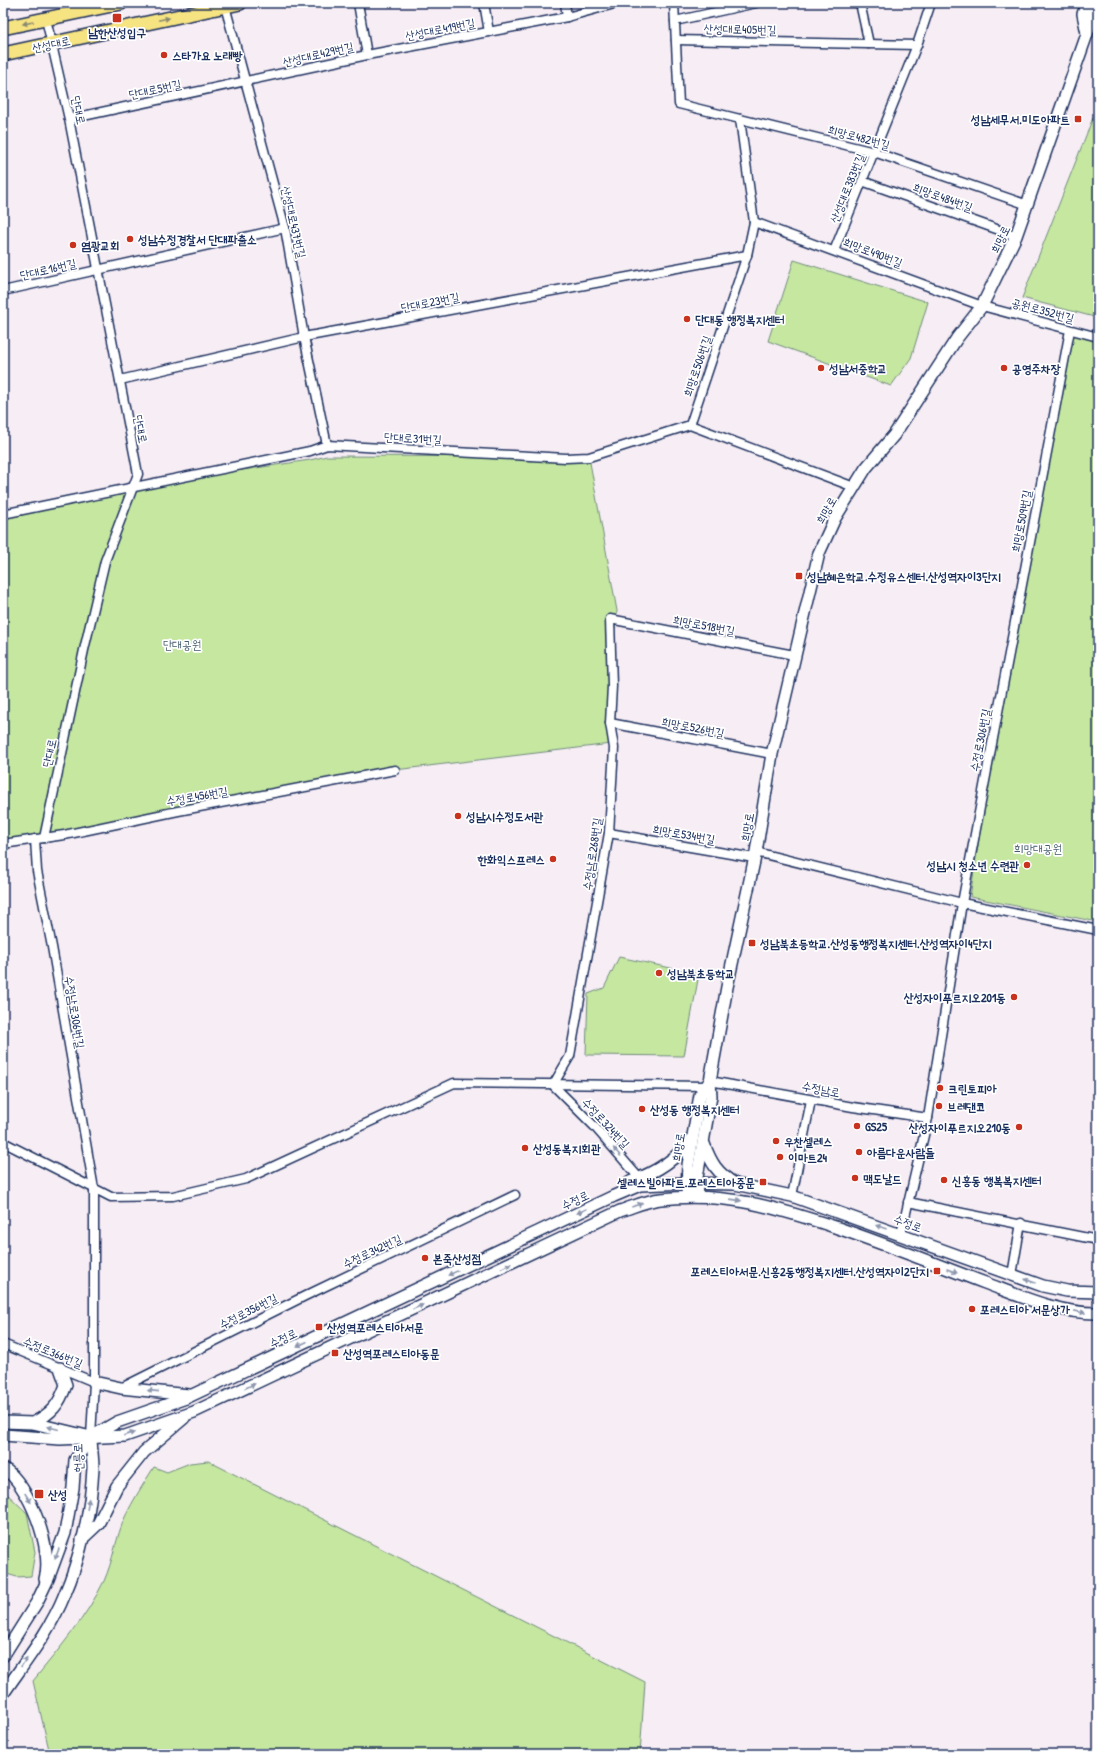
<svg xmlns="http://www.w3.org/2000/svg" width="1101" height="1757" font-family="'Patrick Hand','Poor Story',sans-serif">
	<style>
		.green { fill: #c5e7a0; stroke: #708b7f }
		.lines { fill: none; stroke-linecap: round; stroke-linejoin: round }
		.street-casing { stroke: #1b2f5e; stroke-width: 11 }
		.secondary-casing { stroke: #1b2f5e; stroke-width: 14 }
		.primary-casing { stroke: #1b2f5e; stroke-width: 16 }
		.street { stroke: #fff; stroke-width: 8 }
		.secondary { stroke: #fff; stroke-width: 11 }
		.primary { stroke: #f6e381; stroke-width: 13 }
		.oneway { fill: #888970 }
		.oneway2 { fill: #8d97ae }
		.poi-dot { fill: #c8321e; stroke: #fff; stroke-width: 1.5 }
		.labels { text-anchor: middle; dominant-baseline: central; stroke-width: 3.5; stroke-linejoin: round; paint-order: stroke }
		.street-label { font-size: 12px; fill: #1b2f5e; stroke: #fff }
		.poi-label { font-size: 12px; font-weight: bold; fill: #1b2f5e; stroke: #fff; text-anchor: start }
		.park-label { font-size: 12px; fill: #465d6e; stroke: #fff }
	</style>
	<rect width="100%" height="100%" fill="#f7edf4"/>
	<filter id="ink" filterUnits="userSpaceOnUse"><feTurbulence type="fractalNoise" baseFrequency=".025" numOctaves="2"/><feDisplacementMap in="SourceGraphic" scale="8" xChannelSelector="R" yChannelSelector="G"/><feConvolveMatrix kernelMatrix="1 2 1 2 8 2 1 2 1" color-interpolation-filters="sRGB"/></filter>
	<g filter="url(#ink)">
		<g class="green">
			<path d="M 1098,105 L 1098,318 L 1022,298 Z"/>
			<path d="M 794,260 L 928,302 L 911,358 L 891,386 L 768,341 Z"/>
			<path d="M 1073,334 L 1098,341 L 1098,922 L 970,897 L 988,779 Z"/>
			<path d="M 327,456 L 589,457 L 617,611 L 613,647 L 611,744 L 395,770 L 185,812 L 3,841 L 3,517 L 134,486 L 310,460 Z"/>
			<path d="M 619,957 L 699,974 L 684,1056 L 586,1055 L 588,994 L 604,988 Z"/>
			<path d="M 208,1461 L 645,1682 L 640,1754 L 50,1754 L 33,1681 C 59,1649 86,1618 104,1581 C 113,1561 116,1537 125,1517 C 133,1500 144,1483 154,1467 L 167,1472 L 190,1463 Z"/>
			<path d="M 3,1490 L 27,1513 L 35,1552 L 31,1576 L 17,1577 L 3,1573 Z"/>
		</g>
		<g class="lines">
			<defs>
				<g id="street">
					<path d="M 358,3 L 367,55"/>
					<path d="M 484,3 L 489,32"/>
					<path d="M 565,3 L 567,17"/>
					<path d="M 674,3 L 679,104 L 874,152 L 1028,205"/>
					<path d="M 860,3 L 869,44"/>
					<path d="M 225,6 L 285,228 L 304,337 L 327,445"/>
					<path d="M 675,21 L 756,3"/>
					<path d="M 676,40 L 917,45"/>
					<path d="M 69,119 L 367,55 L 567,17 L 618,3"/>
					<path d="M 740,119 L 754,222 L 747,255 L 690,425 L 854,487"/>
					<path d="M 862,181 L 1016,236"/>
					<path d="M 754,222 L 982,306 L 1098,337"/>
					<path d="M 834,251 L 917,45 L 931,3"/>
					<path d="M 3,291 L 285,228"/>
					<path d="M 1070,330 L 962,903 L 1098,930"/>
					<path d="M 120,380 L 304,337 L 747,255"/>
					<path d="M 3,514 L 310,451 L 327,445 L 566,458 L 589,457 L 690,425"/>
					<path d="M 610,723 L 772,754"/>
					<path d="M 609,833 L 754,858"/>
					<path d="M 44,838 L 84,650 L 105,561 L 138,474 L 69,119 L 46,19"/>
					<path d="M 35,839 L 37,871 L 52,947 L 94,1189 L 94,1382 L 91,1437"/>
					<path d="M 3,844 L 64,835 L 178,811 L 395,770"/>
					<path d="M 756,852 L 962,903 L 928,1118 L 901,1234"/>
					<path d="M 710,1081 L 853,1107 L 928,1118"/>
					<path d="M 3,1142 L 111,1197 L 173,1196 L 246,1179 L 454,1083 L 707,1086"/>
					<path d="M 640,1179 L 594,1126 L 553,1085 L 570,1056 L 609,833 L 614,748 L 610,723 L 612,686 L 610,619 L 794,655"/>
					<path d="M 792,1196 L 811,1100"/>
					<path d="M 908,1202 L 1098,1240"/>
					<path d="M 1012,1275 L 1021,1223"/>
					<path d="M 3,1344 L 94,1382"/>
					<path d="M 121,1388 L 305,1296 L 515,1195"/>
				</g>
				<g id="secondary">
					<path d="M 1087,33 L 1083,14 L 1087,3"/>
					<path d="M 704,1144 C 711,1163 717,1173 735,1184"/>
					<path d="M 630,1182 C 654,1173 676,1161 690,1140"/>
					<path d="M 687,1190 L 688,1165 L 700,1095 L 710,1081"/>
					<path d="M 697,1197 L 696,1183 L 711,1096 L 710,1081 L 727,987 L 756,852 L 772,754 L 819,553 L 835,518 L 866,468 L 894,435 L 957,338 L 982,306 L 1016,236 L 1098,3"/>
					<path d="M 94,1382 L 121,1388 L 189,1395"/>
					<path d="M 3,1422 L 33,1423 L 91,1437 L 117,1422 L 186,1398 L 614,1196 L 640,1185 L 686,1183 L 735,1184 L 792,1196 L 1043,1286 L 1067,1291 L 1098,1292"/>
					<path d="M 33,1423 C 52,1413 59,1405 66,1385 L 60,1368"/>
					<path d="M 3,1435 L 60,1439 L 125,1436 L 194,1412 L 620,1211 C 633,1207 647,1200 661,1199 C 726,1192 774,1207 835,1227 C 885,1244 935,1264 985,1283 C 1020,1296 1060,1314 1098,1313"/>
					<path d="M 3,1468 C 29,1483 54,1551 45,1579"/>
					<path d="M 82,1539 L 98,1524 L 117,1486 L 144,1452 L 184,1418"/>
					<path d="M 3,1656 L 37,1602 L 48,1579 L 65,1533 L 73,1488 L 75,1460 L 91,1437"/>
					<path d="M 3,1694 C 24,1663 50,1631 64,1596 C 81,1557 91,1510 93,1468 C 93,1458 91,1447 91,1437"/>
				</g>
				<g id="primary">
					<path d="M 3,28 L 121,3"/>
					<path d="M 3,54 L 240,3"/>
				</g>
			</defs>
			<use href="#street" class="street-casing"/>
			<use href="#secondary" class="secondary-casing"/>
			<use href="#primary" class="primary-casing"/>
			<use href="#street" class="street"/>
			<use href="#secondary" class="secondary"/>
			<use href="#primary" class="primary"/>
		</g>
		<defs><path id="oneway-solid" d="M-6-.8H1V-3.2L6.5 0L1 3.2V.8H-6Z"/></defs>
		<g class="oneway">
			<use href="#oneway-solid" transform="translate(164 19) rotate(-12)"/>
			<use href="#oneway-solid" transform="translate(28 23) rotate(169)"/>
		</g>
		<g class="oneway2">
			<use href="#oneway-solid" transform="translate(617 1152) rotate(-131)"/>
			<use href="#oneway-solid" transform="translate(736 1200) rotate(8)"/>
			<use href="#oneway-solid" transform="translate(637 1205) rotate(-19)"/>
			<use href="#oneway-solid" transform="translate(582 1211) rotate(155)"/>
			<use href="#oneway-solid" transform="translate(881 1227) rotate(-161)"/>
			<use href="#oneway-solid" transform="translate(506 1266) rotate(-26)"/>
			<use href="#oneway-solid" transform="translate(952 1271) rotate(21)"/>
			<use href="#oneway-solid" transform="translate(453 1273) rotate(154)"/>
			<use href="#oneway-solid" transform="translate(1030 1281) rotate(-160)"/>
			<use href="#oneway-solid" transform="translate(418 1307) rotate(-25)"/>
			<use href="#oneway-solid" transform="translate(1080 1312) rotate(11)"/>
			<use href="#oneway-solid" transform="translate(302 1344) rotate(155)"/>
			<use href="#oneway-solid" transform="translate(250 1386) rotate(-25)"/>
			<use href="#oneway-solid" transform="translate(153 1391) rotate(-174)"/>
			<use href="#oneway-solid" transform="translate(53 1428) rotate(-166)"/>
			<use href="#oneway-solid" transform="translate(129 1434) rotate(-16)"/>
			<use href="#oneway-solid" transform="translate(28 1498) rotate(57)"/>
			<use href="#oneway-solid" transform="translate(88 1504) rotate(-82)"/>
			<use href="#oneway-solid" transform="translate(57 1554) rotate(110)"/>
			<use href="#oneway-solid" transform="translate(24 1662) rotate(-57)"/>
		</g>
	</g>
	<g class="poi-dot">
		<rect x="112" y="13" width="10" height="10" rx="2"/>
		<circle cx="164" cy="55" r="4"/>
		<rect x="1074" y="115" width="8" height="8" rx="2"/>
		<circle cx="130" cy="239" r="4"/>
		<circle cx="73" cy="245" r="4"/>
		<circle cx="687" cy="319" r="4"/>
		<circle cx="821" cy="368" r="4"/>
		<circle cx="1004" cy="368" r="4"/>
		<rect x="795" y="572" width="8" height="8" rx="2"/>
		<circle cx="458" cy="816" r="4"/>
		<circle cx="553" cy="859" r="4"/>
		<circle cx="1027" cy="865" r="4"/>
		<rect x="748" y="939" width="8" height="8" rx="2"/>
		<circle cx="659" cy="973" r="4"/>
		<circle cx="1014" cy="997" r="4"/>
		<circle cx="940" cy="1088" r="4"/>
		<circle cx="939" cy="1106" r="4"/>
		<circle cx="642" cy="1109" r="4"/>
		<circle cx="857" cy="1126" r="4"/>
		<circle cx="1019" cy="1127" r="4"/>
		<circle cx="776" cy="1141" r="4"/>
		<circle cx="525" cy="1148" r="4"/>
		<circle cx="859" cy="1152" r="4"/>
		<circle cx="780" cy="1157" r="4"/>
		<circle cx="855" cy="1178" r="4"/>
		<circle cx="944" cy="1180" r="4"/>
		<rect x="759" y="1178" width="8" height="8" rx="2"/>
		<circle cx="425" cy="1258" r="4"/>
		<rect x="933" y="1267" width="8" height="8" rx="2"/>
		<circle cx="972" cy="1309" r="4"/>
		<rect x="315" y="1323" width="8" height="8" rx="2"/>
		<rect x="331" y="1349" width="8" height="8" rx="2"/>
		<rect x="34" y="1489" width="10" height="10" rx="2"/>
	</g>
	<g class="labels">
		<g class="street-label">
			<text transform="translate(440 29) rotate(-11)">산성대로419번길</text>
			<text transform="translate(740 29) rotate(1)">산성대로405번길</text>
			<text transform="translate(51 44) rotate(-12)">산성대로</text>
			<text transform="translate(318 54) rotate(-13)">산성대로429번길</text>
			<text transform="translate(155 89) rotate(-12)">단대로5번길</text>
			<text transform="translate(79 110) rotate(78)">단대로</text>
			<text transform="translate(859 137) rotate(15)">희망로482번길</text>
			<text transform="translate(847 188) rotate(-68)">산성대로383번길</text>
			<text transform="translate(943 197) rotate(20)">희망로484번길</text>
			<text transform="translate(294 222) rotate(77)">산성대로437번길</text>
			<text transform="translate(1000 239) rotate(-64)">희망로</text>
			<text transform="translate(873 252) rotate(21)">희망로490번길</text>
			<text transform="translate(48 269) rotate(-13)">단대로16번길</text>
			<text transform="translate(430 302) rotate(-11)">단대로23번길</text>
			<text transform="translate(1043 310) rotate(15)">공원로352번길</text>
			<text transform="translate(697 366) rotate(-71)">희망로506번길</text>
			<text transform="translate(141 429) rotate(79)">단대로</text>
			<text transform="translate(413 438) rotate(3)">단대로31번길</text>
			<text transform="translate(826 510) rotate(-60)">희망로</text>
			<text transform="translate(1021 521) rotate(-79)">희망로509번길</text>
			<text transform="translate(704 625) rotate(11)">희망로518번길</text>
			<text transform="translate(693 727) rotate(11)">희망로526번길</text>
			<text transform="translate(980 740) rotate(-79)">수정로306번길</text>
			<text transform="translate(49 753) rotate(-78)">단대로</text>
			<text transform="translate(197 796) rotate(-10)">수정로456번길</text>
			<text transform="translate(747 827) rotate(-80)">희망로</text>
			<text transform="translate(684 834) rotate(10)">희망로534번길</text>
			<text transform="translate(592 854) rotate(-82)">수정남로268번길</text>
			<text transform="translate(75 1012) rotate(81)">수정남로306번길</text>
			<text transform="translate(821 1089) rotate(11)">수정남로</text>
			<text transform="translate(606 1123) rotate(47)">수정로324번길</text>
			<text transform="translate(678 1147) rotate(-81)">희망로</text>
			<text transform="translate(575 1200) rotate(-25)">수정로</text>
			<text transform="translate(908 1223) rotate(20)">수정로</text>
			<text transform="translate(372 1251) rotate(-25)">수정로342번길</text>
			<text transform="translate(248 1311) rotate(-27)">수정로356번길</text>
			<text transform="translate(283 1338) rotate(-25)">수정로</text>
			<text transform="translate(53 1352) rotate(22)">수정로366번길</text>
			<text transform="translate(78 1458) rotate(-92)">헌릉로</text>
		</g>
		<g class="poi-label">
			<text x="117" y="32" text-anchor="middle">남한산성입구</text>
			<text x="172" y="55">스타가요 노래빵</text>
			<text x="1070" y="119" text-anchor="end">성남세무서.미도아파트</text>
			<text x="138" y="239">성남수정경찰서 단대파출소</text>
			<text x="81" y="245">염광교회</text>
			<text x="695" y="319">단대동 행정복지센터</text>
			<text x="829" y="368">성남서중학교</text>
			<text x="1012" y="368">공영주차장</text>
			<text x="807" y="576">성남혜은학교.수정유스센터.산성역자이3단지</text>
			<text x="466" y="816">성남시수정도서관</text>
			<text x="545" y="859" text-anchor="end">한화익스프레스</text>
			<text x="1019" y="865" text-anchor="end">성남시 청소년 수련관</text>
			<text x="760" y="943">성남북초등학교.산성동행정복지센터.산성역자이4단지</text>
			<text x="667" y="973">성남북초등학교</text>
			<text x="1006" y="997" text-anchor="end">산성자이푸르지오201동</text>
			<text x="948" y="1088">크린토피아</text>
			<text x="947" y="1106">브레댄코</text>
			<text x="650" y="1109">산성동 행정복지센터</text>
			<text x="865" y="1126">GS25</text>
			<text x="1011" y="1127" text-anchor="end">산성자이푸르지오210동</text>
			<text x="784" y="1141">우찬셀레스</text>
			<text x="533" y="1148">산성동복지회관</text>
			<text x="867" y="1152">아름다운사람들</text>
			<text x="788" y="1157">이마트24</text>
			<text x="863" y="1178">맥도날드</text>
			<text x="952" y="1180">신흥동 행복복지센터</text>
			<text x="755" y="1182" text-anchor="end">셀레스빌아파트.포레스티아중문</text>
			<text x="433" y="1258">본죽산성점</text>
			<text x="929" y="1271" text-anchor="end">포레스티아서문.신흥2동행정복지센터.산성역자이2단지</text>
			<text x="980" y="1309">포레스티아 서문상가</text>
			<text x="327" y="1327">산성역포레스티아서문</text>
			<text x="343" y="1353">산성역포레스티아동문</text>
			<text x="48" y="1494">산성</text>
		</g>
		<g class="park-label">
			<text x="182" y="644">단대공원</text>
			<text x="1038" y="848">희망대공원</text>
		</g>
	</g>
	<rect width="1101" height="1757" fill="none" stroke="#fff" stroke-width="16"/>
	<rect x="8" y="8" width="1085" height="1741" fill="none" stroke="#1b2f5e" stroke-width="1.5" filter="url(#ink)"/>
</svg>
